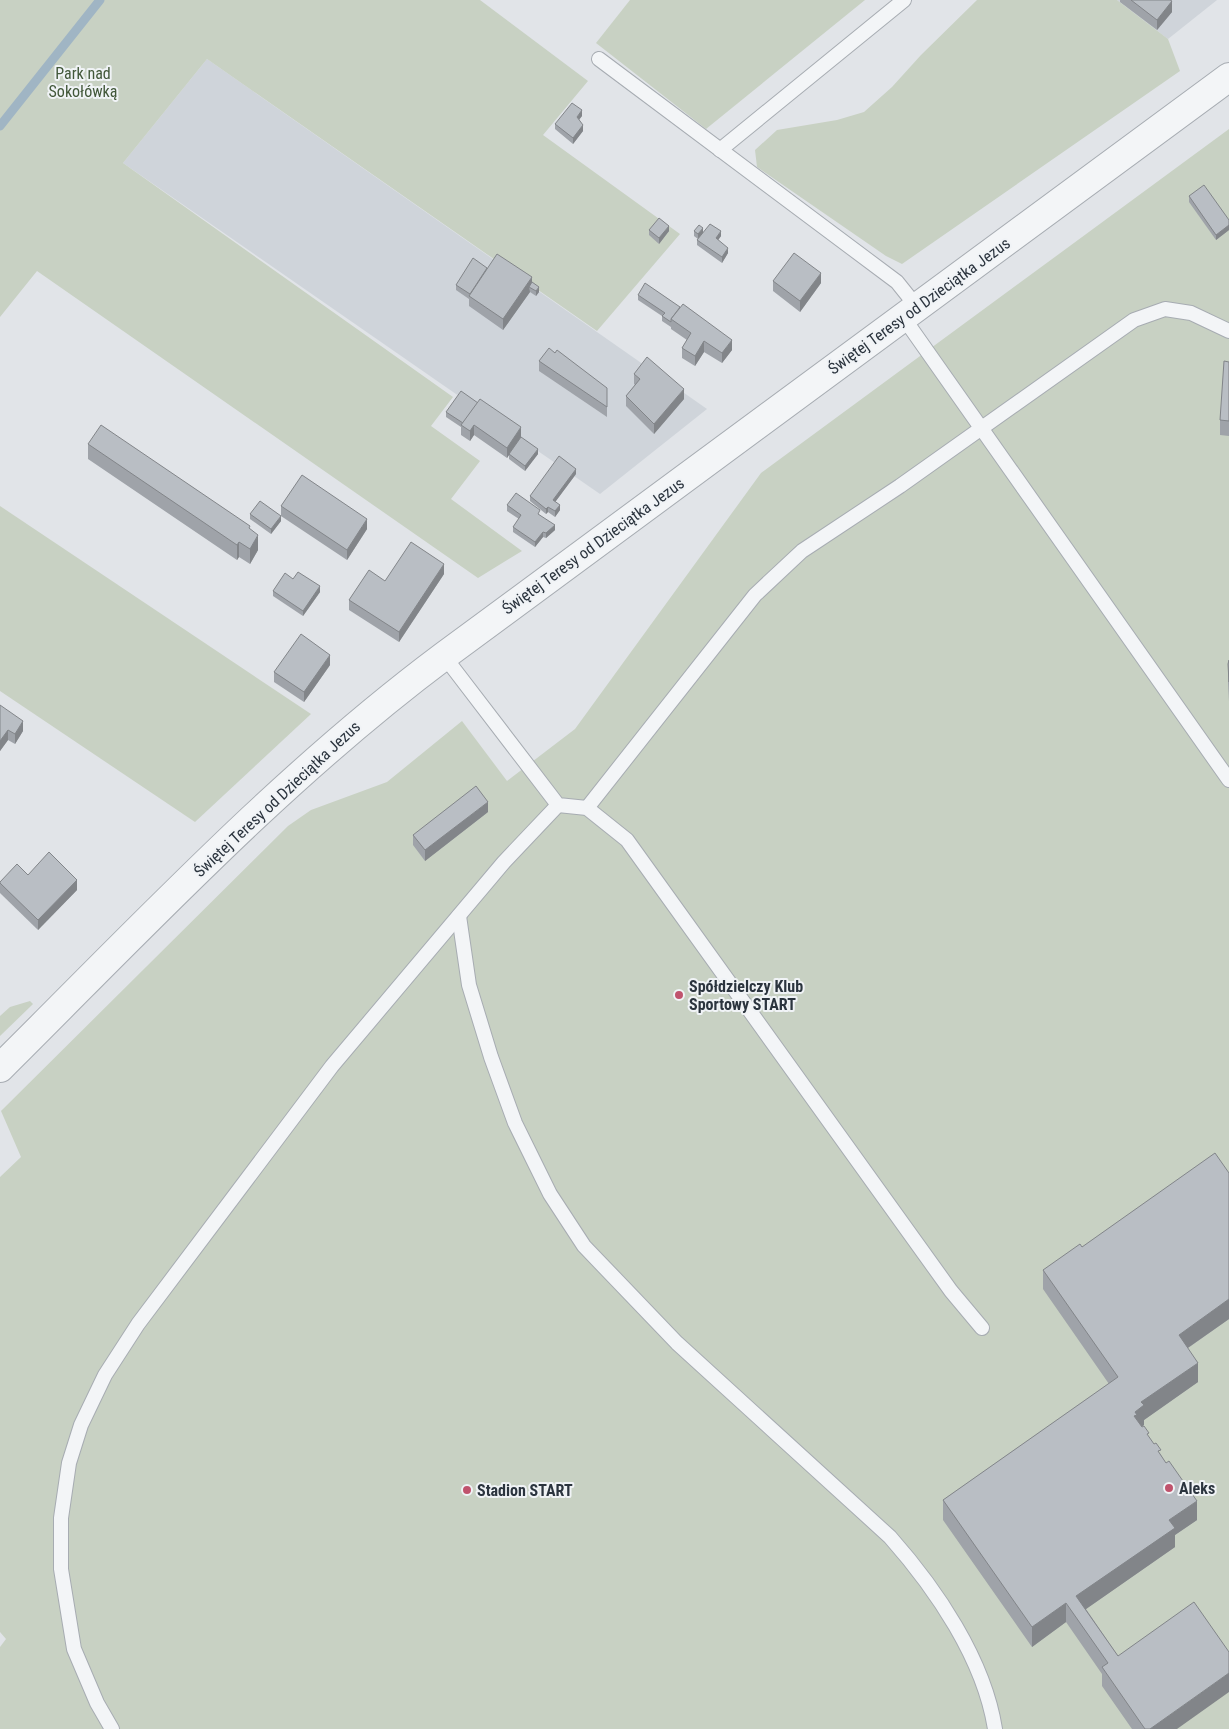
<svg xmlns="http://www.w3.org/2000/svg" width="1229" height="1729" font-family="'Roboto Condensed',sans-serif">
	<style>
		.built { fill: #cfd4da }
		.green { fill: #c8d1c3 }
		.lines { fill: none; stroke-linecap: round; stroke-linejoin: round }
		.stream { stroke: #a0b5c4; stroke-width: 9 }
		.service-casing { stroke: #a7acb2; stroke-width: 16 }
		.tertiary-casing { stroke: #a7acb2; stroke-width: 30 }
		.service { stroke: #f3f5f7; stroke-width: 14 }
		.tertiary { stroke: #f3f5f7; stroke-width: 28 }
		.wall { fill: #9fa3a9 }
		.shaded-wall { fill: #828589 }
		.building { fill: #b9bec4; stroke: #828589 }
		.poi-dot { fill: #c0536d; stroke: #f0f3f6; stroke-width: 2 }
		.labels { text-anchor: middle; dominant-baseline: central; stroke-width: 4; stroke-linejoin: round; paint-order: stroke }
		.park-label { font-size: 16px; fill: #42583a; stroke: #f0f3f6 }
		.street-label { font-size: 16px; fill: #2b343e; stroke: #f0f3f6 }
		.poi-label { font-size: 16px; font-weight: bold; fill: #2b343e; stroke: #f0f3f6; text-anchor: start }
	</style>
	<rect width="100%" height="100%" fill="#e1e4e8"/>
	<g class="built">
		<path d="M 1117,0 L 1217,0 L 1168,39 Z"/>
		<path d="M 207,59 L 707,409 L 600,494 L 123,163 Z"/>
	</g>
	<g class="green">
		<path d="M 0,0 L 480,0 L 588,81 L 543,135 L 680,234 L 597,331 L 207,59 L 123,163 L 453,397 L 431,426 L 480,461 L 451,499 L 522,551 L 478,578 L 37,271 L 0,317 Z"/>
		<path d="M 630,0 L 865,0 L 706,129 L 596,43 Z"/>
		<path d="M 977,0 L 1117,0 L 1168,39 L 1180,71 L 902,264 L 886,256 L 757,167 L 755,150 L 777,130 L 837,120 L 864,112 L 892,87 L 921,55 Z"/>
		<path d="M 1229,129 L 1229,1729 L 0,1729 L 0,1647 L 6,1639 L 0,1632 L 0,1177 L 21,1157 L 1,1111 L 288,826 L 311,810 L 387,782 L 462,721 L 507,781 L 575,729 L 761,473 Z"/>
		<path d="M 0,506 L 311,714 L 195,822 L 0,691 Z"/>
		<path d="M 30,1001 L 33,1004 L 0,1036 L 0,1016 L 10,1007 Z"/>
	</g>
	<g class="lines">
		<path class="stream" d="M 0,126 L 100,0"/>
		<defs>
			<g id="service">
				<path d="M 599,59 L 897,282 L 917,307"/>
				<path d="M 720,150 L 904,0"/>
				<path d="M 903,317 L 1229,780"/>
				<path d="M 444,656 L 558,805 L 587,808 L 627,840 L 951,1291 L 982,1328"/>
				<path d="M 587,808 L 755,595 L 802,551 L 900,486 L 1134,320 L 1165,309 L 1191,313 L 1229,331"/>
				<path d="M 459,916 L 469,985 L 491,1057 L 515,1123 L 550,1194 L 584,1246 L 677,1343 L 890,1537 C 936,1589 984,1659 995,1729"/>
				<path d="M 112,1729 L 97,1703 L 74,1649 L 61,1569 L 61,1518 L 69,1463 L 81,1425 L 105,1375 L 138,1324 L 332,1066 L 504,862 L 558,805"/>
			</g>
			<path id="tertiary" d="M 0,1068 C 143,926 282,777 444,656 L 1229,77"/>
		</defs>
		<use href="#service" class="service-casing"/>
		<use href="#tertiary" class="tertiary-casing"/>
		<use href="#service" class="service"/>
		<use href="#tertiary" class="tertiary"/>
	</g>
	<g class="wall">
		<path d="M 1120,0 L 1170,0 L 1172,12 L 1157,30 L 1120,2 Z"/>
		<path d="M 582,116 L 579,120 L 583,131 L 573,144 L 555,129 L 555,124 Z"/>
		<path d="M 1189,196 L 1229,220 L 1229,230 L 1216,240 L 1189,202 Z"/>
		<path d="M 649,230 L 669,231 L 659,244 L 649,235 Z"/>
		<path d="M 694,231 L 721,236 L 718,240 L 728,253 L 722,263 L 697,245 L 697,240 L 698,239 L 694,236 Z"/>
		<path d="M 487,268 L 532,282 L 539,292 L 536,296 L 530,292 L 503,330 L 469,306 L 469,299 L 456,290 L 456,285 Z"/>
		<path d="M 773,281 L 821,283 L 800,312 L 773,291 Z"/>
		<path d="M 638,295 L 732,350 L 722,363 L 704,352 L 695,366 L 682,358 L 682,348 L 687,340 L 671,329 L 671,327 L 662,321 L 662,316 L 638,300 Z"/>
		<path d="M 539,361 L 607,388 L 607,417 L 539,371 Z"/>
		<path d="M 1229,362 L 1229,436 L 1220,435 L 1220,420 Z"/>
		<path d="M 634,374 L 684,399 L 654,434 L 626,406 L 626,396 L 635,385 L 634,384 Z"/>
		<path d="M 446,412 L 521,437 L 514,447 L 538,454 L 525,471 L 509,459 L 509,455 L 507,458 L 474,435 L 470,441 L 461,435 L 461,427 L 446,417 Z"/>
		<path d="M 88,444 L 250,529 L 258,550 L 250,564 L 239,557 L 237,560 L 88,459 Z"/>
		<path d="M 576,474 L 555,502 L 560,510 L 555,517 L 548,512 L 546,514 L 530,501 L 530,496 Z"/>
		<path d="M 507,505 L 540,515 L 555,530 L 546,538 L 543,537 L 535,547 L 513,532 L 513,527 L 519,519 L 507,511 Z"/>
		<path d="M 281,506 L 367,529 L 347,560 L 281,516 Z"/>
		<path d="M 250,514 L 281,521 L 271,534 L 250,519 Z"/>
		<path d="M 444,574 L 399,642 L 349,610 L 349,600 L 385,581 Z"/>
		<path d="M 293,579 L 320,592 L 303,616 L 273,596 L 273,591 Z"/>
		<path d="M 1229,660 L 1229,701 L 1228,683 L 1228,664 Z"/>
		<path d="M 330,665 L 304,702 L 274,682 L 274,672 Z"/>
		<path d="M 0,705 L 23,731 L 15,744 L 8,740 L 0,751 Z"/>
		<path d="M 488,812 L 425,861 L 413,845 L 413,835 Z"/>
		<path d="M 28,875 L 77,890 L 38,930 L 0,893 L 0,882 Z"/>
		<path d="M 1229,1173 L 1229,1319 L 1188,1348 L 1198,1382 L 1144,1420 L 1144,1425 L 1141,1427 L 1161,1455 L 1197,1520 L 1175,1535 L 1175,1547 L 1086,1609 L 1118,1656 L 1177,1729 L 1132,1729 L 1102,1686 L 1102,1674 L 1066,1622 L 1032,1647 L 943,1520 L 943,1500 L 1109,1384 L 1043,1289 L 1043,1270 L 1082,1247 Z"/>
	</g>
	<g class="shaded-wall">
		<path d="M 1172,1 L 1172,12 L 1157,30 L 1157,20 Z"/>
		<path d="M 582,110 L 582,116 L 577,122 L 577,117 Z"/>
		<path d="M 583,125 L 583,131 L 573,144 L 573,138 Z"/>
		<path d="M 1229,225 L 1229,230 L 1216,240 L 1216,235 Z"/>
		<path d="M 669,226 L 669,231 L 659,244 L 659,238 Z"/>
		<path d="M 703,228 L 703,233 L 698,239 L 698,234 Z"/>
		<path d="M 721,231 L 721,236 L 716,243 L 716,238 Z"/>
		<path d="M 728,248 L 728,253 L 722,263 L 722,257 Z"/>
		<path d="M 821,273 L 821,283 L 800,312 L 800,301 Z"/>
		<path d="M 532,277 L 532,288 L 529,287 L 530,292 L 503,330 L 503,319 Z"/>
		<path d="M 539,287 L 539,292 L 536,296 L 536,291 Z"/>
		<path d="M 732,340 L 732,350 L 722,363 L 722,353 Z"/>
		<path d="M 704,341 L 704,352 L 695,366 L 695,356 Z"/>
		<path d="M 684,389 L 684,399 L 654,434 L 654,424 Z"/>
		<path d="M 474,425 L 474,435 L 470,441 L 470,431 Z"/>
		<path d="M 521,427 L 521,437 L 507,458 L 507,448 Z"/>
		<path d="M 538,449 L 538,454 L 525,471 L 525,466 Z"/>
		<path d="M 576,469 L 576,474 L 553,505 L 553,500 Z"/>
		<path d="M 560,505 L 560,510 L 555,517 L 555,511 Z"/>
		<path d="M 548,507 L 548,512 L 546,514 L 546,509 Z"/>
		<path d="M 281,516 L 281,521 L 271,534 L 271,529 Z"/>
		<path d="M 367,519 L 367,529 L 347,560 L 347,550 Z"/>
		<path d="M 555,525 L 555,530 L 546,538 L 546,533 Z"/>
		<path d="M 543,532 L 543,537 L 535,547 L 535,542 Z"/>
		<path d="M 258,535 L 258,550 L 250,564 L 250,549 Z"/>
		<path d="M 239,542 L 239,557 L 237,560 L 237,545 Z"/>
		<path d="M 444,564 L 444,574 L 399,642 L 399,632 Z"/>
		<path d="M 320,586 L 320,592 L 303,616 L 303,611 Z"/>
		<path d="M 330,655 L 330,665 L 304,702 L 304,692 Z"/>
		<path d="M 23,721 L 23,731 L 15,744 L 15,734 Z"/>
		<path d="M 8,730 L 8,740 L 0,751 L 0,741 Z"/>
		<path d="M 488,802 L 488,812 L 425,861 L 425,850 Z"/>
		<path d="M 77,880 L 77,890 L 38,930 L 38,920 Z"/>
		<path d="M 1229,1299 L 1229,1319 L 1179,1354 L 1179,1335 Z"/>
		<path d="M 1198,1363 L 1198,1382 L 1144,1420 L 1144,1425 L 1137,1430 L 1134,1416 L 1135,1412 L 1141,1402 Z"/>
		<path d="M 1197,1501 L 1197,1520 L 1175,1535 L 1175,1547 L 1076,1616 L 1076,1596 L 1169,1520 Z"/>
		<path d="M 1066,1603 L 1066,1622 L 1032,1647 L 1032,1627 Z"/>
		<path d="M 1229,1673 L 1229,1692 L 1177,1729 L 1150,1729 Z"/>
	</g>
	<g class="building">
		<path d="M 1131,0 L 1170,0 L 1172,1 L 1157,20 Z"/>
		<path d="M 572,103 L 582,110 L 577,117 L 583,125 L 573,138 L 555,124 Z"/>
		<path d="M 1204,185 L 1229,220 L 1229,225 L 1216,235 L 1189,196 Z"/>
		<path d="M 659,218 L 669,226 L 659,238 L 649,230 Z"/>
		<path d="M 710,224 L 721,231 L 716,238 L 728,248 L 722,257 L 697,240 Z"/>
		<path d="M 699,225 L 703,228 L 698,234 L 694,231 Z"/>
		<path d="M 794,253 L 821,273 L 800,301 L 773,281 Z"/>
		<path d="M 497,254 L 532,277 L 503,319 L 469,296 Z"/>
		<path d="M 473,258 L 487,268 L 470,294 L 456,285 Z"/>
		<path d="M 532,282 L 539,287 L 536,291 L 529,287 Z"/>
		<path d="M 645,283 L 680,307 L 671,319 L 671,322 L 662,316 L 665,313 L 638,295 Z"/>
		<path d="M 683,304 L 732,340 L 722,353 L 704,341 L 695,356 L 682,348 L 691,333 L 671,319 Z"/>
		<path d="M 549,348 L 555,353 L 557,350 L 607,388 L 607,407 L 539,361 Z"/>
		<path d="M 647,357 L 684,389 L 654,424 L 626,396 L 640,379 L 634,374 Z"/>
		<path d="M 1224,361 L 1229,362 L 1229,421 L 1220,420 Z"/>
		<path d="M 461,391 L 478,403 L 463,423 L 446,412 Z"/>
		<path d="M 480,399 L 521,427 L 507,448 L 474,425 L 470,431 L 461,425 Z"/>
		<path d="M 101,425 L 250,526 L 249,528 L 258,535 L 250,549 L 239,542 L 237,545 L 88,444 Z"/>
		<path d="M 521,437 L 538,449 L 525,466 L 509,454 Z"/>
		<path d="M 559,456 L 576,469 L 553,500 L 560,505 L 555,511 L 548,507 L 546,509 L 530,496 Z"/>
		<path d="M 302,475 L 367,519 L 347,550 L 281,506 Z"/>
		<path d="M 516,493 L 540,510 L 538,514 L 555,525 L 546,533 L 543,532 L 535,542 L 513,527 L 521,515 L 507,505 Z"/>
		<path d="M 260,501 L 281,516 L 271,529 L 250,514 Z"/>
		<path d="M 411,542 L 444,564 L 399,632 L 349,600 L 369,570 L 385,581 Z"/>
		<path d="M 298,572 L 320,586 L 303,611 L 273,591 L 285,573 L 293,579 Z"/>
		<path d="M 301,634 L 330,655 L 304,692 L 274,672 Z"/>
		<path d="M 1229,660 L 1229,682 L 1228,664 Z"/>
		<path d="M 0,705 L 23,721 L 15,734 L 8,730 L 0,741 Z"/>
		<path d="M 476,786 L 488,802 L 425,850 L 413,835 Z"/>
		<path d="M 49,852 L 77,880 L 38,920 L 0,883 L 0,882 L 17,864 L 28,875 Z"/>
		<path d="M 1215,1153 L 1229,1173 L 1229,1299 L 1179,1335 L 1198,1363 L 1141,1402 L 1144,1405 L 1135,1412 L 1137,1415 L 1134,1416 L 1142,1427 L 1144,1426 L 1149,1433 L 1147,1434 L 1154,1444 L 1156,1443 L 1161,1450 L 1158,1451 L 1166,1463 L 1169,1461 L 1197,1501 L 1169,1520 L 1175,1528 L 1076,1596 L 1118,1656 L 1194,1602 L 1229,1652 L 1229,1673 L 1150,1729 L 1145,1729 L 1102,1667 L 1108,1663 L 1066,1603 L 1032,1627 L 943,1500 L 1118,1377 L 1043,1270 L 1080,1244 L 1082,1247 Z"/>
	</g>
	<g class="poi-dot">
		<circle cx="679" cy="995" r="5"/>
		<circle cx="1169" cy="1488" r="5"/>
		<circle cx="467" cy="1490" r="5"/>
	</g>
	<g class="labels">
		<g class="park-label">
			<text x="83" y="73">Park nad<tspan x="83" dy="18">Sokołówką</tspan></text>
		</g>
		<g class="street-label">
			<text transform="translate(919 306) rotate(-36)">Świętej Teresy od Dzieciątka Jezus</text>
			<text transform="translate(593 546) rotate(-36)">Świętej Teresy od Dzieciątka Jezus</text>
			<text transform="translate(277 799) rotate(-43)">Świętej Teresy od Dzieciątka Jezus</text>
		</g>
		<g class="poi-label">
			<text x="689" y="986">Spółdzielczy Klub<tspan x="689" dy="18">Sportowy START</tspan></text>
			<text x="1179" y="1488">Aleks</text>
			<text x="477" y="1490">Stadion START</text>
		</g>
	</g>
</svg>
